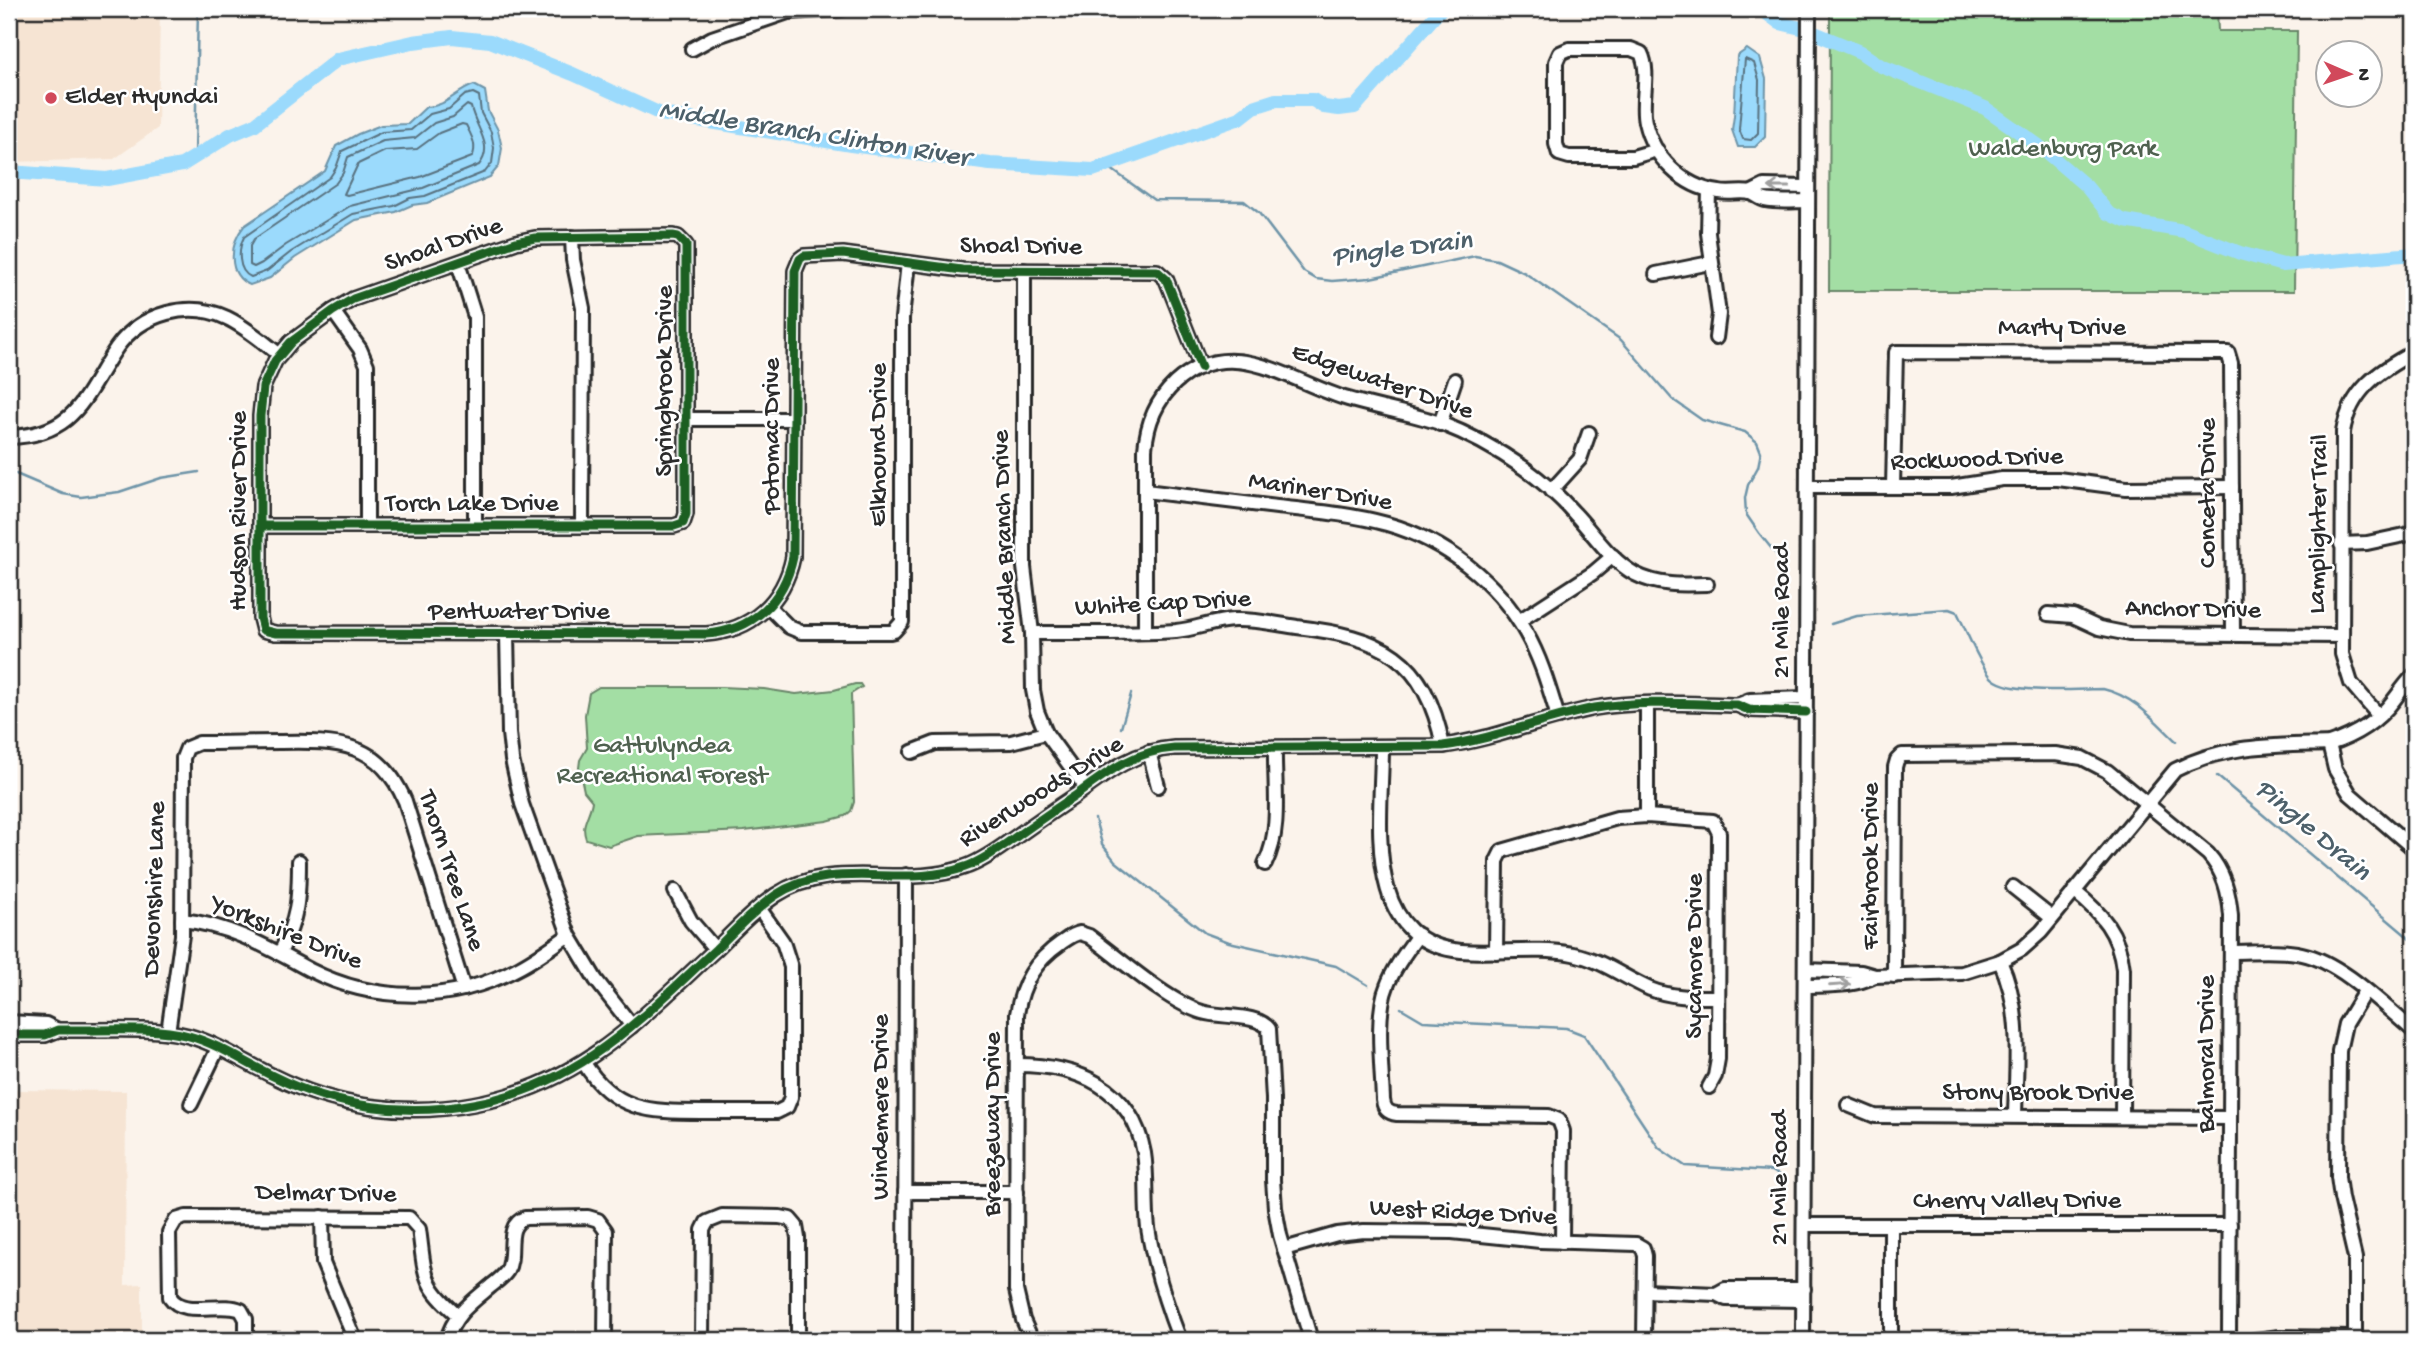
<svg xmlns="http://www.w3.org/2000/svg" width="2423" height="1349" font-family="'Gochi Hand',sans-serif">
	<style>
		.built { fill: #f6e4d3 }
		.green { fill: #a3dea4; stroke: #678468; stroke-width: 2 }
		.water { fill: #9bdafc; stroke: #6e94a8; stroke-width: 2 }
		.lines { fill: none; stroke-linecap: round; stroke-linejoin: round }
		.shore { stroke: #58717f; stroke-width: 2 }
		.stream { stroke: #6e94a8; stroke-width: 2.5 }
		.river { stroke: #9bdafc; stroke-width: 14 }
		.minor-casing { stroke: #2b2b2b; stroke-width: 18 }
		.minor { stroke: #fff; stroke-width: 12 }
		.cycleway-casing { stroke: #fff; stroke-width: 13 }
		.cycleway { stroke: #1b5e20; stroke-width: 9 }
		.oneway { stroke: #a0a0a0 }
		.poi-dot { fill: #d1495b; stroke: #fff; stroke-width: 2.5 }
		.labels { text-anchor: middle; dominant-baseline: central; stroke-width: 5; stroke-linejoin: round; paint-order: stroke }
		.poi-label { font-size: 26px; fill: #2b2b2b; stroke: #fff; text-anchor: start }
		.park-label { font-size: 26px; fill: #4f614f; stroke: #fff }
		.street-label { font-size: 26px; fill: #2b2b2b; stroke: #fff }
		.water-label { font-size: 28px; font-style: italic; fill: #4d606a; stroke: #fff }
	</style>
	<rect width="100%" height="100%" fill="#fbf3eb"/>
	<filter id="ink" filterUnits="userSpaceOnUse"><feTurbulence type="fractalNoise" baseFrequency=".0143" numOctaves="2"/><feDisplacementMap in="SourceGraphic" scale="14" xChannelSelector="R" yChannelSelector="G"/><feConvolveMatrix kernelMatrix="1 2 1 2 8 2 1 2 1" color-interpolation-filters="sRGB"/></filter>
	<g filter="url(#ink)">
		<g class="built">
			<path d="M 9,9 L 160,9 L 158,128 L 114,159 L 9,162 Z"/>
			<path d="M 9,1090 L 126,1091 L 125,1285 L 142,1284 L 142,1340 L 9,1340 Z"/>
		</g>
		<g class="green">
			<path d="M 1830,9 L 2217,9 L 2218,31 L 2297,31 L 2294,291 L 1829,291 Z"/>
			<path d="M 855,684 L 860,684 L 862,687 L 851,694 L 854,802 L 851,811 L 845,816 L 827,821 L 744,831 L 638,836 L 609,846 L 586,839 C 580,823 590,816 592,801 L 584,791 L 579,768 L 580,760 L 587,748 L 585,715 L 589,693 L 599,687 L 722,687 L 764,689 L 796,694 L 834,690 Z"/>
		</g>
		<g class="water">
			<path d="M 1747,49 L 1760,58 L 1766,79 L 1765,137 L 1755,147 L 1738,147 L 1732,130 L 1734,116 L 1737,56 Z"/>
			<path d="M 474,85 L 485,91 L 488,111 L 498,130 L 502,148 L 499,166 L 490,177 L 427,203 L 412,205 L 396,212 L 356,220 L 295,258 L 270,278 L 250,285 C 226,275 230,243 244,226 L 325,171 L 336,146 L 358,134 L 381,125 L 408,124 L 426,107 C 446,107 456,91 474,85 Z"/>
		</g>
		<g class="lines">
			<g class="shore">
				<path d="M 1745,59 L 1754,63 L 1759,80 L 1758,133 L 1751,140 L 1743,139 L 1739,129 Z"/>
				<path d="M 473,93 L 479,96 L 481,113 L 491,132 L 494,148 L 492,163 L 485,172 L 425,196 L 410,198 L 394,206 L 353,214 L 291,252 L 267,271 L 251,277 C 237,271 238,249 244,237 L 330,177 L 336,168 L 342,151 L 382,132 L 411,130 L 430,114 L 449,109 L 465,95 Z"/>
				<path d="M 467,105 L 471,107 C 475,127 495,146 479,165 L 423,188 L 350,206 L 286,245 L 262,263 L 254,267 L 250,265 L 250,246 L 254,239 L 336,183 L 343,173 L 348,157 L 383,141 L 415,138 L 434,123 L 453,117 Z"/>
				<path d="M 462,124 L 466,125 C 471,135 478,146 472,157 L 420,177 L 347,195 L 344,194 L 358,164 L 385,151 L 417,149 L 439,133 Z"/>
			</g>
			<g class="stream">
				<path d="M 195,156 L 198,9"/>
				<path d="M 1107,166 L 1154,200 L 1244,201 L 1259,213 L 1304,272 L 1316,279 L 1332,281 L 1370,278 L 1475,256 L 1497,260 L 1525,273 L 1621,340 L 1672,399 L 1702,420 L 1745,432 L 1757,442 L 1761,452 L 1758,467 L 1748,485 L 1745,498 L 1746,514 L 1759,533 L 1784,564"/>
				<path d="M 9,471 L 63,494 L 81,497 L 119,492 L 161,478 L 199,472"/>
				<path d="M 1831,624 L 1857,616 L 1949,609 L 1957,612 C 1967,632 1977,659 1990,676 C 2006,696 2078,689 2103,689 C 2134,696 2154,720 2176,741"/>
				<path d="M 1121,728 L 1131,694"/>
				<path d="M 2217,776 L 2414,942"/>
				<path d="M 1095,819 L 1102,844 L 1115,861 L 1205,933 L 1229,942 L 1336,966 L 1368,985"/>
				<path d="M 1401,1008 L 1423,1021 L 1566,1028 L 1584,1035 L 1659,1148 L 1685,1166 L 1772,1171 L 1779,1175"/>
			</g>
			<g class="river">
				<path d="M 1761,9 L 1780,23 L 1805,29 L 1860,52 L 1881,66 L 1985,108 L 2039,146 L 2086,186 L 2108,213 L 2125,221 L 2184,231 L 2240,253 L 2283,265 L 2414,254"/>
				<path d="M 9,172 L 107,179 L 182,165 L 230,135 L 254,125 L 338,59 L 413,42 L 452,37 L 490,41 L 573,74 L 661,114 L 851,145 L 990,164 L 1093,170 L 1240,118 L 1254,107 L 1276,100 L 1313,100 L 1324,107 L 1339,109 L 1355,107 L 1441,9"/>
			</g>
			<defs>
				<g id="minor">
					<path d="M 692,49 L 712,38 L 788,12 L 842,9"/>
					<path d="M 1657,150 L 1633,157 L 1569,157 L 1559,154 L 1556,144 L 1556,62 L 1560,53 L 1569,49 L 1631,49 L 1641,53 C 1651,73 1640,101 1645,122 C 1653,157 1682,187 1719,192 C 1729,194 1741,191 1751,193 C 1756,195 1760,199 1765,200 C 1779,203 1795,201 1808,201"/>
					<path d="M 1709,190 L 1708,233 L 1719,314 L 1716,338"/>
					<path d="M 1750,193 L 1764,186 L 1808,187"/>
					<path d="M 572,237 L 573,260 L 583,308 L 582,526"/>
					<path d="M 458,263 L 475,317 L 475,525"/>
					<path d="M 1024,270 L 1024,567 L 1032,633 L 1033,690 L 1037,711 L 1046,733 L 1086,788"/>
					<path d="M 1656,274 L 1710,263"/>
					<path d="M 333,311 L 360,349 L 367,365 L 367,525"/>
					<path d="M 687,419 L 794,419"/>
					<path d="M 1440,424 L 1455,380"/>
					<path d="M 9,437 C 78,435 84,395 117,347 C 142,313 189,300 227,318 C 246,327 263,342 280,355"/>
					<path d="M 1807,487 L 1951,487 L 2002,479 L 2058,479 L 2126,488 L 2232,487"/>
					<path d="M 1893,487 L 1896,352 L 2228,353 L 2231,363 L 2233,634"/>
					<path d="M 1145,491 C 1189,496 1233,502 1277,507 C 1314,511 1351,514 1387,524 C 1444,540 1497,581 1526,633 C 1541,659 1549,688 1558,717"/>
					<path d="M 1551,491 L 1580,459 L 1589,433"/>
					<path d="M 260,526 L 674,526 L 683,523 L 686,514 L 686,245 L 678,237 L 673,236 L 535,238 L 516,242 L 353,299 L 333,311 L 291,342 L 275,361 L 263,387 L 260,416 L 260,618 L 263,630 L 275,633 L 706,634 C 752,631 784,601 793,557 L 795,271 L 800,259 L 804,256 L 843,254 L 962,270 L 1157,271 L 1166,279 L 1201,367"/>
					<path d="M 2341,544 L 2367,543 L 2414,533"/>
					<path d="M 769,607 L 789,627 L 801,632 L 890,632 L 894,631 L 902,622 L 902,318 L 908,263"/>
					<path d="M 2048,614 L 2073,616 L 2099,628 L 2129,634 L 2341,636"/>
					<path d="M 1519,621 L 1593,573 L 1613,556"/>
					<path d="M 1145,631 L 1145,449 C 1147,423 1156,401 1175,383 C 1231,332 1290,382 1348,399 C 1378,408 1410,413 1440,423 C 1469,434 1498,450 1524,468 C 1542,481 1560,497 1575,514 C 1594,534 1610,560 1635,574 C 1658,586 1682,585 1707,584"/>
					<path d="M 1032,633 C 1080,633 1129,634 1176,631 C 1196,629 1214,621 1234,620 C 1255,619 1276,624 1297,627 C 1381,637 1425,656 1443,746"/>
					<path d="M 507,634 L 509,733 L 512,760 L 522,804 L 569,935 L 596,980 L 632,1026"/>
					<path d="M 1647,704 L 1647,816"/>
					<path d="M 1737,705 L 1750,700 L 1805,698"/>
					<path d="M 2379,716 L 2351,683 L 2342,654 L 2343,432 C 2350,390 2379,371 2414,352"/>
					<path d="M 2329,744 L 2335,769 L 2350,794 L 2414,849"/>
					<path d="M 1382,748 C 1382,818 1360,941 1461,951 C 1498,954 1536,947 1573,954 C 1602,960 1623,977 1650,989 C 1672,998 1695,997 1718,997"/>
					<path d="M 912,752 L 935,743 L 1011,742 L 1046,733"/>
					<path d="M 1149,752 L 1158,786"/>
					<path d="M 1265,864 C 1282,830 1274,785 1275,748"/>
					<path d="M 2013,887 L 2052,918"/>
					<path d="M 675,891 L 691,921 L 715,949"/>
					<path d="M 2074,891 C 2101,913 2119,932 2123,969 L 2122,1117"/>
					<path d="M 182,920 C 230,925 269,948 310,970 C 377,1004 455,1003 520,967 C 537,958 553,946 569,935"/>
					<path d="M 1418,935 C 1407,951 1394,967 1387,986 C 1375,1014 1382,1068 1383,1100 C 1384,1109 1388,1113 1397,1114 L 1549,1116 L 1559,1120 L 1563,1131 L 1562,1242"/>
					<path d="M 1496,952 L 1497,861 L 1502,851 L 1617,818 L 1647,816 L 1713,821 L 1719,833 L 1718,1059 L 1715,1076 L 1709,1087"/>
					<path d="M 2231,952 C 2254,952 2279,949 2302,954 C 2341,962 2384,1006 2414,1031"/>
					<path d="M 280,953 C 298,917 299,900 299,861"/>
					<path d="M 2000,961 C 2023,1011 2016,1063 2015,1116"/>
					<path d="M 1805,970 L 1861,972 L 1875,976 L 1962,973 L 2000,961 L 2022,949 L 2041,932 L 2175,770 C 2225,744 2274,746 2329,744 C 2354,736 2377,722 2393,701 C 2400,692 2406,683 2414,675"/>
					<path d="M 1894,976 L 1895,767 L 1897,760 L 1902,755 L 2055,754 L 2082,758 L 2107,771 L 2208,854 C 2224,872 2229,892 2231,916 L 2229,1340"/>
					<path d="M 1805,986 C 1829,985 1853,987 1875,976"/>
					<path d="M 9,1022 L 46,1024 L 58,1030"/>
					<path d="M 168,1032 L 182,935 L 183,758 L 187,748 L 199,743 C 226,743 253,742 280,742 C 338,741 379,741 405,801 L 464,989"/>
					<path d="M 9,1035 L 45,1035 L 58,1030 C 98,1031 151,1026 189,1036 C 218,1044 246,1063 273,1076 C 335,1107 405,1117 473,1104 C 581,1085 640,1019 716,949 C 735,930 754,910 776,895 C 834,857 903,890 965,867 C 983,861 998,849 1013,839 C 1034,824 1054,810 1075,796 C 1106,773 1134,751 1174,748 L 1443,746 C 1495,739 1544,718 1595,708 C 1641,700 1690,704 1737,705 L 1749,710 L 1806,712"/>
					<path d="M 584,1063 C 614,1111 649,1112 701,1112 C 726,1112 752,1112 777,1112 L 787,1107 L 791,1097 L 791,967 L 783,942 L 759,908"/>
					<path d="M 1017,1065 C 1077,1065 1132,1087 1144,1153 C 1148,1178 1145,1203 1148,1228 C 1154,1267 1166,1304 1180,1340"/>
					<path d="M 191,1104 L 218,1048"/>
					<path d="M 1848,1105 L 1875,1116 L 2230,1118"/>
					<path d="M 905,1192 L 1017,1192"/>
					<path d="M 322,1217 L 323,1263 L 355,1340"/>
					<path d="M 1804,1225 L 2230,1225"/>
					<path d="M 1284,1249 L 1337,1234 L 1364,1231 L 1452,1232 L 1540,1241 L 1636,1244 L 1643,1248 L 1645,1256 L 1644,1340"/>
					<path d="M 1645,1291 L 1716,1294 L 1726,1299 L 1803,1300"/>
					<path d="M 1716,1294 L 1725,1289 L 1804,1289"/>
					<path d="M 246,1340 L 246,1319 L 241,1310 C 220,1301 184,1318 170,1297 L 169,1232 L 176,1220 L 186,1217 L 409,1218 L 419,1229 C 425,1272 421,1285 458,1315"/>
					<path d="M 447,1340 C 453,1315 472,1302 491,1286 C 496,1282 503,1277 507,1271 C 517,1254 503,1226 525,1218 L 588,1217 L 598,1220 L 606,1231 L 605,1340"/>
					<path d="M 702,1340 L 703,1230 L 707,1222 L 722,1216 L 780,1217 L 790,1219 L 796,1226 L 798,1238 L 798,1340"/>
					<path d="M 905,1340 L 906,875"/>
					<path d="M 1032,1340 L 1023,1320 L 1016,1290 L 1017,1014 C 1022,983 1035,961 1061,943 C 1067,939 1073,934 1080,933 L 1089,936 C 1119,958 1168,1002 1202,1012 C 1220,1018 1258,1013 1269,1029 L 1273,1099 L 1273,1180 L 1275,1208 L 1280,1235 L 1311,1340"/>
					<path d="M 1803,1340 L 1809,9"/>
					<path d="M 1891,1340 L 1891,1225"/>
					<path d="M 2255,1340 L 2280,1337 L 2355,1338"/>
					<path d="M 2355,1340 L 2355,1258 L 2341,1198 L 2338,1177 L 2339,1051 L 2345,1024 L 2365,991"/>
				</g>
			</defs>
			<use href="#minor" class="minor-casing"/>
			<use href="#minor" class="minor"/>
			<defs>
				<g id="cycleway">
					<path d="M 260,526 L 674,526 L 683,523 L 686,514 L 686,245 L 678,237 L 673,236 L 535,238 L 516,242 L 353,299 L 333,311 L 291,342 L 275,361 L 263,387 L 260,416 L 260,618 L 263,630 L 275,633 L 706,634 C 752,631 784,601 793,557 L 795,271 L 800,259 L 804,256 L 843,254 L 962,270 L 1157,271 L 1166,279 L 1201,367"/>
					<path d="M 9,1035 L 45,1035 L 58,1030 C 98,1031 151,1026 189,1036 C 218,1044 246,1063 273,1076 C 335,1107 405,1117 473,1104 C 581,1085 640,1019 716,949 C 735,930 754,910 776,895 C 834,857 903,890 965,867 C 983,861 998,849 1013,839 C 1034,824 1054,810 1075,796 C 1106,773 1134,751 1174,748 L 1443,746 C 1495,739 1544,718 1595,708 C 1641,700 1690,704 1737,705 L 1749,710 L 1806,712"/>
				</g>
			</defs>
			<use href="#cycleway" class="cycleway-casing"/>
			<use href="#cycleway" class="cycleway"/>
		</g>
		<defs><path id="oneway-shaft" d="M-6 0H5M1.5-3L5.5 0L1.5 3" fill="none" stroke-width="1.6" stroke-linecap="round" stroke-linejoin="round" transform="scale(1.75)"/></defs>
		<g class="oneway">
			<use href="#oneway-shaft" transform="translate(1779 187) rotate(-180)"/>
			<use href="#oneway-shaft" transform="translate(1840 985) rotate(-4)"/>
		</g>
	</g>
	<circle class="poi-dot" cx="51" cy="98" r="7"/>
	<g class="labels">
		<g class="poi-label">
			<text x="65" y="98">Elder Hyundai</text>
		</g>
		<g class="park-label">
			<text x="2063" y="150">Waldenburg Park</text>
			<text x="662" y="747">Gattulyndea<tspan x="662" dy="30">Recreational Forest</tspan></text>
		</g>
		<g class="street-label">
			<text transform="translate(444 246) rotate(-19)">Shoal Drive</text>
			<text transform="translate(1021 248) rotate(1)">Shoal Drive</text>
			<text x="2062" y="329">Marty Drive</text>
			<text transform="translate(666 381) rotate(-90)">Springbrook Drive</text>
			<text transform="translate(1382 383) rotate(19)">Edgewater Drive</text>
			<text transform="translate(773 436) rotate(-90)">Potomac Drive</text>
			<text transform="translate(880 445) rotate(-90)">Elkhound Drive</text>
			<text transform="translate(1977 461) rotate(-2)">Rockwood Drive</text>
			<text transform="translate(1320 493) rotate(9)">Mariner Drive</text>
			<text transform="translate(2209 493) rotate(-90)">Conceta Drive</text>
			<text x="472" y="505">Torch Lake Drive</text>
			<text transform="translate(240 511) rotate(-90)">Hudson River Drive</text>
			<text transform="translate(2320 524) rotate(-89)">Lamplighter Trail</text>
			<text transform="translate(1006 537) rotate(-92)">Middle Branch Drive</text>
			<text transform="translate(1163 605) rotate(-3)">White Cap Drive</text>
			<text transform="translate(1783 611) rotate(-90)">21 Mile Road</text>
			<text transform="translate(2193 611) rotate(1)">Anchor Drive</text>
			<text x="519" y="613">Pentwater Drive</text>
			<text transform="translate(1042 793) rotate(-32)">Riverwoods Drive</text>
			<text transform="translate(1872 866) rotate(-90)">Fairbrook Drive</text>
			<text transform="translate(450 871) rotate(72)">Thorn Tree Lane</text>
			<text transform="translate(156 889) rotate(-88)">Devonshire Lane</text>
			<text transform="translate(286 934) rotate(22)">Yorkshire Drive</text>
			<text transform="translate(1696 956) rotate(-90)">Sycamore Drive</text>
			<text transform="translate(2208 1054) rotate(-90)">Balmoral Drive</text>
			<text x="2038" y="1094">Stony Brook Drive</text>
			<text transform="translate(882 1107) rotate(-90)">Windemere Drive</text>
			<text transform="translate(994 1124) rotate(-90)">Breezeway Drive</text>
			<text transform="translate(1781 1178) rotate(-90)">21 Mile Road</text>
			<text transform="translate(326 1195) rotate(1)">Delmar Drive</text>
			<text x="2017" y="1202">Cherry Valley Drive</text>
			<text transform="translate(1463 1214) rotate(3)">West Ridge Drive</text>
		</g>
		<g class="water-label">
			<text transform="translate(814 135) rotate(9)">Middle Branch Clinton River</text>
			<text transform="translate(1402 250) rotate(-7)">Pingle Drain</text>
			<text transform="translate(2312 831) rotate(40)">Pingle Drain</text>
		</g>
	</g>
	<rect width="2423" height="1349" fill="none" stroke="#fff" stroke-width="35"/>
	<rect x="18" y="18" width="2388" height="1314" fill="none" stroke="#2b2b2b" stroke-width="2.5" filter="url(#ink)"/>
	<g transform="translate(2349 74) rotate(92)"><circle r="33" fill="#ffffff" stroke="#aaaaaa" stroke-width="2"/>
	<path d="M0-5L12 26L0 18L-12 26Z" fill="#d1495b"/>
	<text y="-10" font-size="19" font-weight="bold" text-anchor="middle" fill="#2b2b2b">N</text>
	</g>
</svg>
